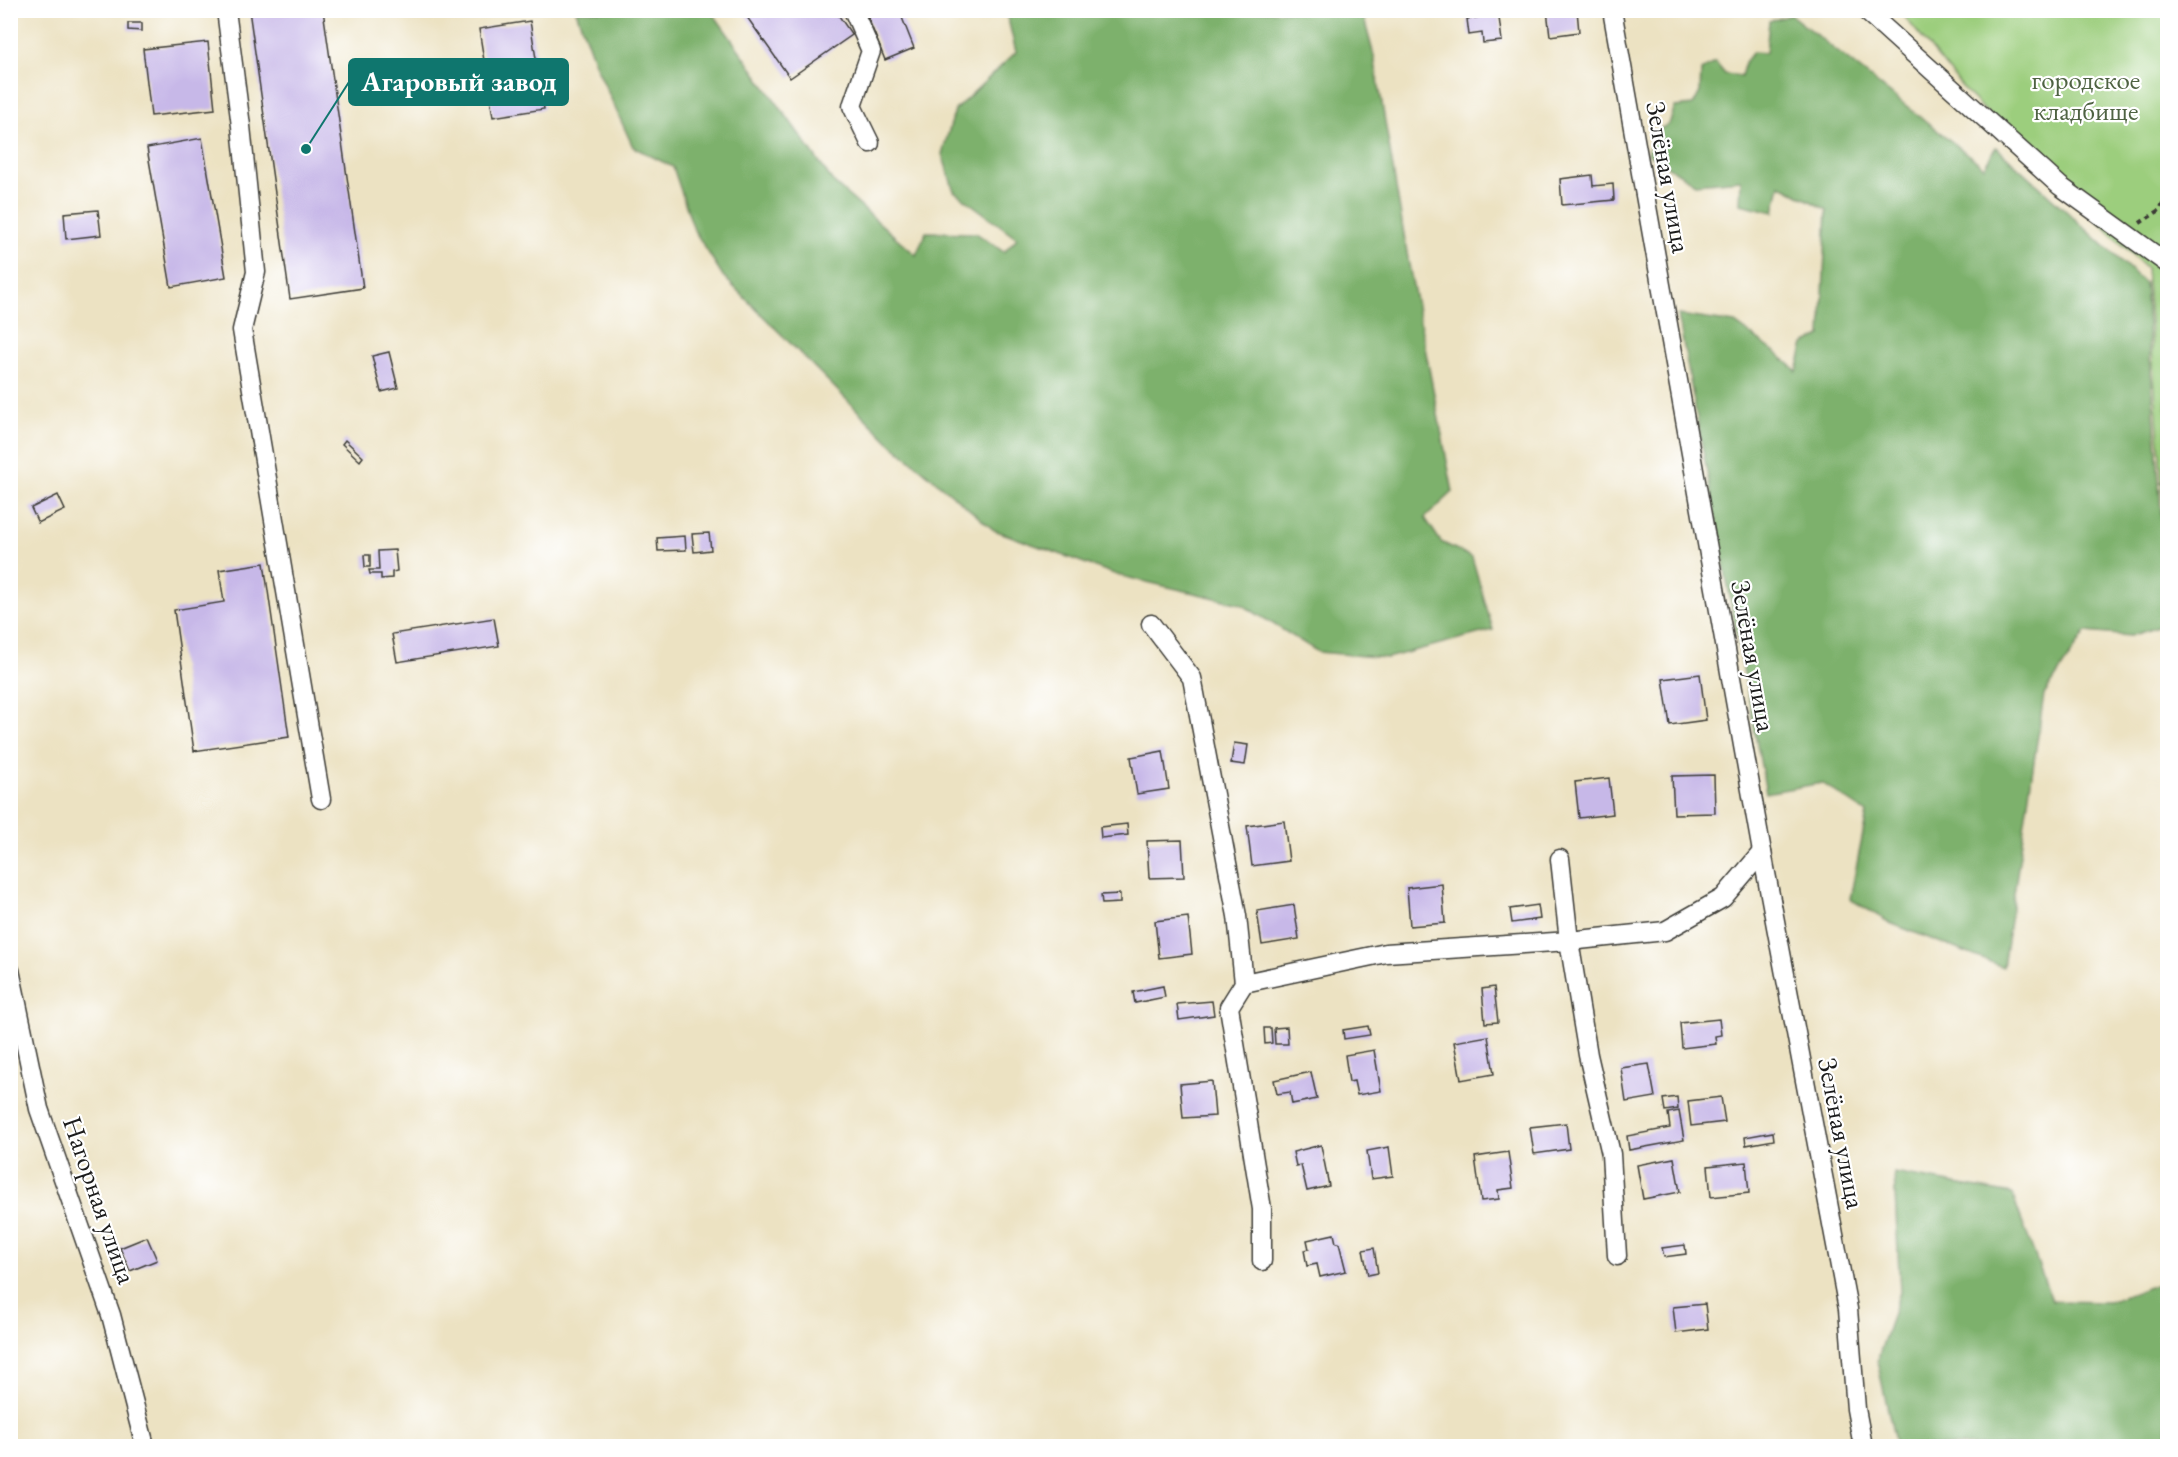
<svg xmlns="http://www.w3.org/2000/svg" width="2178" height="1457" font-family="'EB Garamond',serif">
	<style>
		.green { fill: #9cce7d; stroke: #5c754c; stroke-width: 1.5 }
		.forest { fill: #7db16c; stroke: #4c6644; stroke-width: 1.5 }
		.building { fill: #c7b8e8 }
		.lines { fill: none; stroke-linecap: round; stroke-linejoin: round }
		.minor-casing { stroke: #3b3a35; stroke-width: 21 }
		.path { stroke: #3b3a35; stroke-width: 4; stroke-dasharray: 4.5 4.5; stroke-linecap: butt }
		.minor { stroke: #fff; stroke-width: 18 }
		.labels { text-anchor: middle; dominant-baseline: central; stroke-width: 4.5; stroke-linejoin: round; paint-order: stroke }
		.park-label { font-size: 27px; fill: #4f6343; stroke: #fff }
		.street-label { font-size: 27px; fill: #1c1c1c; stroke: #fff }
		.leader { fill: none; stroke: #0f766e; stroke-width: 2 }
		.callout-dot { fill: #0f766e; stroke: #fff; stroke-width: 2 }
		.callout { fill: #0f766e; stroke: #0f766e; stroke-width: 2 }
		.callout-label { font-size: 28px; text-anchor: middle; font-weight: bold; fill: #fff }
	</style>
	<rect width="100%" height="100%" fill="#fff"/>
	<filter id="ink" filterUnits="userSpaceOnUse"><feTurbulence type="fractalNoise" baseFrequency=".0167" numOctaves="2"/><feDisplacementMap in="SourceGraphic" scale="12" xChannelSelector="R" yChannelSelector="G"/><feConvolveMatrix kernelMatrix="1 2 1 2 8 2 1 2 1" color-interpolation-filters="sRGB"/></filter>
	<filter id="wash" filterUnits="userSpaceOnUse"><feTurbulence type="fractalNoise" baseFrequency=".008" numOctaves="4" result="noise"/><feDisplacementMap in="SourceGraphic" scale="24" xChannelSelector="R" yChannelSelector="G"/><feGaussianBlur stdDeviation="1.35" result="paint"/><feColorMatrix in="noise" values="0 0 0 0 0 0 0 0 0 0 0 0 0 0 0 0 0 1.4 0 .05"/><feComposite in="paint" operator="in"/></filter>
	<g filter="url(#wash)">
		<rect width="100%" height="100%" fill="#ece2c2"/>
		<path class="green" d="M 1900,11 L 2167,11 L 2167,553 L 2146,268 L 1968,94 Z"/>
		<g class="forest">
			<path d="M 576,11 L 709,11 L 715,16 L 834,183 L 916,255 L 926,232 L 976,233 L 1004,252 L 1017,238 L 954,191 L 942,154 L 955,110 L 1016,52 L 1006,11 L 1362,11 L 1374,56 L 1410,270 L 1453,492 L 1425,518 L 1441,542 L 1472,557 L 1493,630 L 1387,658 L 1318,652 L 1241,604 L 1117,575 L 994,530 L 888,441 L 723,276 L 694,230 L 673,167 L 633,147 L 596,66 Z"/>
			<path d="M 1791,15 L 1984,167 L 1996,147 L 2145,283 L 2167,599 L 2167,624 L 2130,636 L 2086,632 L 2044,695 L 2003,967 L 1890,923 L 1850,899 L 1867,813 L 1822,783 L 1766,793 L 1678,315 L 1735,323 L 1779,355 L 1797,371 L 1804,344 L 1821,336 L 1827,210 L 1780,185 L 1774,212 L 1740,204 L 1741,180 L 1695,184 L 1648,154 L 1654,132 L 1669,124 L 1675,107 L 1693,105 L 1700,92 L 1701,71 L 1715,62 L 1725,74 L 1741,76 L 1745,62 L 1753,52 L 1766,53 L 1769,21 Z"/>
			<path d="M 1894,1173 L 2012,1194 L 2052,1301 L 2108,1302 L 2167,1281 L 2167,1446 L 1896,1446 L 1877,1361 L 1900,1292 Z"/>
		</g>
		<g id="blocks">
			<g class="building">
				<path d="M 249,10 L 323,10 L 363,288 L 290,299 Z"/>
				<path d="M 742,10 L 835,10 L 852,35 L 790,78 Z"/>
				<path d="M 865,10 L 899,10 L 914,48 L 885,60 Z"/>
				<path d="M 1498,10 L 1502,41 L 1483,43 L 1482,33 L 1469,35 L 1467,19 L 1480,17 L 1480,12 Z"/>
				<path d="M 1547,10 L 1577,10 L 1579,32 L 1550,36 Z"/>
				<path d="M 530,21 L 544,109 L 493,117 L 479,29 Z"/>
				<path d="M 128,23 L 142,23 L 142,31 L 128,30 Z"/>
				<path d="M 208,42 L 215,109 L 151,116 L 143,49 Z"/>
				<path d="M 202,138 L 226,277 L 171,287 L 147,148 Z"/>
				<path d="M 1592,175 L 1593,186 L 1613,184 L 1614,200 L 1562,205 L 1560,179 Z"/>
				<path d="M 98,210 L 101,235 L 66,239 L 64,213 Z"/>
				<path d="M 389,352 L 398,388 L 381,392 L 372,356 Z"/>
				<path d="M 345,440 L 363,457 L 360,461 L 342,444 Z"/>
				<path d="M 58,495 L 65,510 L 38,523 L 31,508 Z"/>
				<path d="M 709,533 L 711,550 L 694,552 L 692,534 Z"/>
				<path d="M 685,536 L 686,550 L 658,551 L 657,538 Z"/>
				<path d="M 395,550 L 397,571 L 392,572 L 392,578 L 381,579 L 381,574 L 370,574 L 369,570 L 379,570 L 378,551 Z"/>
				<path d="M 364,555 L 370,555 L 370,567 L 365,567 Z"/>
				<path d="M 264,563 L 289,737 L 194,751 L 174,610 L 224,602 L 219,570 Z"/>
				<path d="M 494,618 L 499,646 L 397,662 L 392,634 Z"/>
				<path d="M 1700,674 L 1706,720 L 1670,725 L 1663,679 Z"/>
				<path d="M 1234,743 L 1248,745 L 1245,765 L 1231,763 Z"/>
				<path d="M 1163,751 L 1169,789 L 1137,794 L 1131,757 Z"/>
				<path d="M 1714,775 L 1715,813 L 1674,814 L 1672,776 Z"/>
				<path d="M 1609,778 L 1613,814 L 1579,818 L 1575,782 Z"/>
				<path d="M 1284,821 L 1289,861 L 1252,866 L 1247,826 Z"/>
				<path d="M 1127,824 L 1128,835 L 1101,838 L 1100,827 Z"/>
				<path d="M 1182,840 L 1184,877 L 1149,878 L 1147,841 Z"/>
				<path d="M 1442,884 L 1445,923 L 1410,926 L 1407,888 Z"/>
				<path d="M 1120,894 L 1120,903 L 1102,904 L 1101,895 Z"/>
				<path d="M 1294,905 L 1299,939 L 1262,945 L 1257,911 Z"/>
				<path d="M 1538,905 L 1540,919 L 1512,923 L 1510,909 Z"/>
				<path d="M 1188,917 L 1192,954 L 1159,958 L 1155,921 Z"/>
				<path d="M 1163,986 L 1165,997 L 1135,1003 L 1133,992 Z"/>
				<path d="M 1494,987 L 1498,1022 L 1485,1023 L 1482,989 Z"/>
				<path d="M 1212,1001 L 1214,1015 L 1179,1020 L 1177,1004 Z"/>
				<path d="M 1719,1019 L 1721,1035 L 1715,1036 L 1716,1044 L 1682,1048 L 1680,1023 Z"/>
				<path d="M 1368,1026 L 1370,1035 L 1344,1039 L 1343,1030 Z"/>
				<path d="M 1287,1027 L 1288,1044 L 1275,1044 L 1274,1028 Z"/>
				<path d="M 1264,1028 L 1271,1028 L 1272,1043 L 1265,1044 Z"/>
				<path d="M 1488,1036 L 1494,1074 L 1461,1080 L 1454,1042 Z"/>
				<path d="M 1374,1050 L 1381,1091 L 1357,1095 L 1354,1081 L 1349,1082 L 1345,1055 Z"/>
				<path d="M 1649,1064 L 1655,1097 L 1626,1102 L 1621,1068 Z"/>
				<path d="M 1311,1072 L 1317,1099 L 1292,1104 L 1290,1092 L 1277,1094 L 1274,1080 Z"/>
				<path d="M 1212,1081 L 1215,1116 L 1183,1118 L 1180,1084 Z"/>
				<path d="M 1677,1097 L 1678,1109 L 1665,1111 L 1663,1099 Z"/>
				<path d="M 1721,1097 L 1725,1122 L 1691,1126 L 1688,1101 Z"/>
				<path d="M 1679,1111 L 1684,1140 L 1629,1150 L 1627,1136 L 1670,1128 L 1668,1113 Z"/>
				<path d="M 1566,1123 L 1569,1149 L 1534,1154 L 1530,1127 Z"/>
				<path d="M 1773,1132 L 1774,1140 L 1746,1145 L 1745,1137 Z"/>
				<path d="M 1321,1145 L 1329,1186 L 1307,1191 L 1301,1165 L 1296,1166 L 1293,1152 Z"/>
				<path d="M 1389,1147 L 1393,1176 L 1371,1179 L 1367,1151 Z"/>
				<path d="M 1508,1152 L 1513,1188 L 1498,1190 L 1499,1199 L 1481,1201 L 1475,1157 Z"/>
				<path d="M 1674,1158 L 1680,1192 L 1643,1199 L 1637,1165 Z"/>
				<path d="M 1746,1162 L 1749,1193 L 1711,1197 L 1708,1166 Z"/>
				<path d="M 1334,1234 L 1336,1243 L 1339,1243 L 1346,1271 L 1320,1277 L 1317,1264 L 1307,1266 L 1304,1250 L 1309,1249 L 1307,1240 Z"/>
				<path d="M 147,1237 L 157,1260 L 130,1271 L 120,1248 Z"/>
				<path d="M 1685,1245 L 1686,1254 L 1664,1257 L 1662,1248 Z"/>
				<path d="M 1374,1248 L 1378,1273 L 1368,1275 L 1363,1250 Z"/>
				<path d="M 1705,1304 L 1708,1329 L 1676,1333 L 1673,1307 Z"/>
			</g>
		</g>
	</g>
	<g filter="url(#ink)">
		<use href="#blocks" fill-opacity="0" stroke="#3b3a35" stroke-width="1.5"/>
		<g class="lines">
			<defs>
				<g id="minor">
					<path d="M 226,10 L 241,126 L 256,272 L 242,330 L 321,799"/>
					<path d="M 853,10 L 871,51 L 852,106 L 870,143"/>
					<path d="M 1612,10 L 1762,852 L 1848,1309 L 1856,1409 L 1863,1446"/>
					<path d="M 1865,10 L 2060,186 L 2168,264"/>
					<path d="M 1151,624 L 1192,678 L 1237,916 L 1244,983 L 1229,1007 L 1262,1209 L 1262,1261"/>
					<path d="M 1560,859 L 1569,941 L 1588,1055 L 1611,1154 L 1617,1256"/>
					<path d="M 10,970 L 39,1109 L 111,1315 L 145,1446"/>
					<path d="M 1244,983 L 1386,953 L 1569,941 L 1665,931 L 1723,898 L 1762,852"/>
				</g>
			</defs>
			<use href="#minor" class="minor-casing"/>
			<path class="path" d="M 2140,223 L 2160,210 L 2168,191"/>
			<use href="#minor" class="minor"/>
		</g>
	</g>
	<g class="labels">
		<g class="park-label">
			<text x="2086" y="79">городское<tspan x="2086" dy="31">кладбище</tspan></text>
		</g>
		<g class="street-label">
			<text transform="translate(1669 177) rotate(80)">Зелёная улица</text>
			<text transform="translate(1754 656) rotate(80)">Зелёная улица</text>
			<text transform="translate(1842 1133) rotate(79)">Зелёная улица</text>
			<text transform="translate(100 1200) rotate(71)">Нагорная улица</text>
		</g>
	</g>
	<path class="leader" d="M306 149L349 82"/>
	<circle class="callout-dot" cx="306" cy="149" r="6"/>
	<rect class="callout" x="349" y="59" width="219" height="46" rx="6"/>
	<g class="callout-label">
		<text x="459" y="91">Агаровый завод</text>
	</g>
	<rect width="2178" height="1457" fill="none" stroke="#fff" stroke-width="36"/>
</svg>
